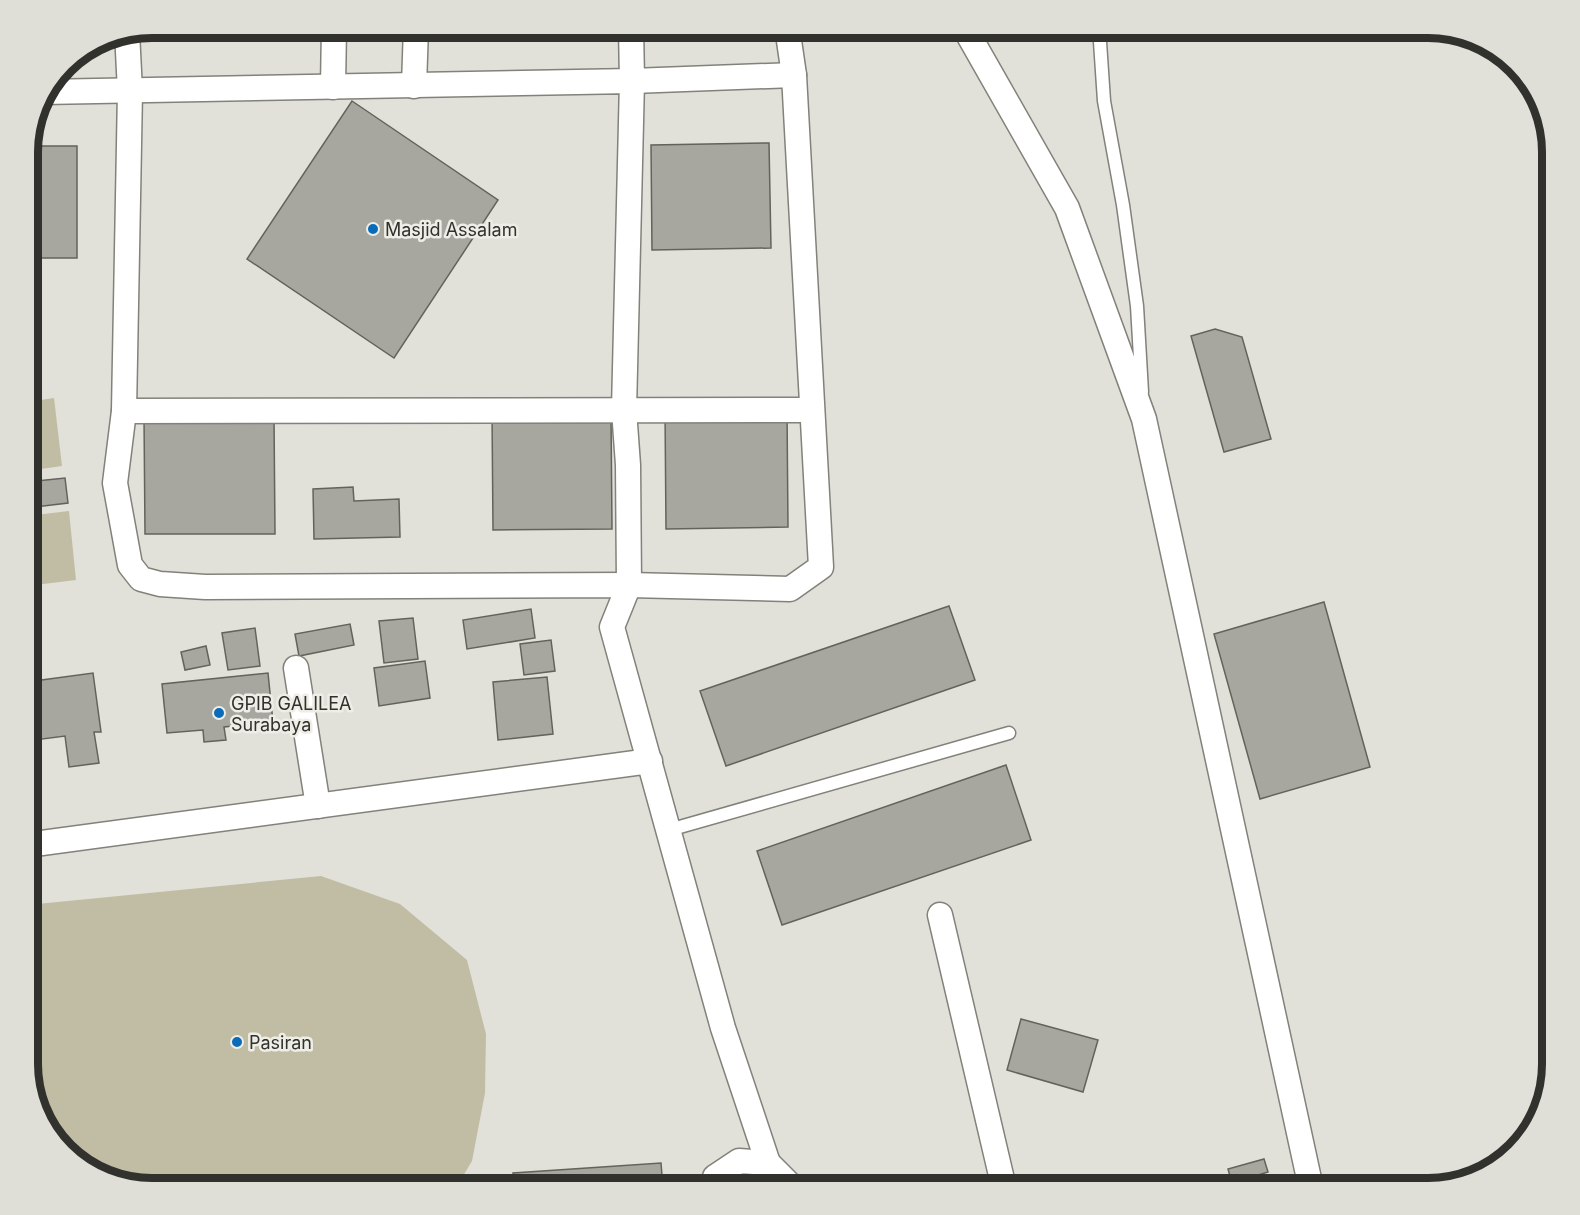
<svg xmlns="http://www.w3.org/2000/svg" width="1580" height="1215" font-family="Inter,sans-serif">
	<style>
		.green { fill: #c1bda5 }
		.building { fill: #a7a69f; stroke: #63635c; stroke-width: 1.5 }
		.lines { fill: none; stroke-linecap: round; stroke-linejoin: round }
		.lane-casing { stroke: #82817a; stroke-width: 15 }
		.street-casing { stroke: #82817a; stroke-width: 27 }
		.lane { stroke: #fff; stroke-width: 12 }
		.street { stroke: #fff; stroke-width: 24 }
		.poi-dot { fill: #0a6cb8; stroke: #efeee6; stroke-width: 2 }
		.labels { text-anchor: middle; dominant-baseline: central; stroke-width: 5; stroke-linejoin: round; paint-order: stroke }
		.poi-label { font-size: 18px; fill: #31312e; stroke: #efeee6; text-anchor: start }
		.rim { fill: none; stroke: #31312e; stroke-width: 8 }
	</style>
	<rect width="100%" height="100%" fill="#e2e1d9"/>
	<g class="green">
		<path d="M 54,398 L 62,466 L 27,471 L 27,402 Z"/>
		<path d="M 69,511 L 76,580 L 27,586 L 27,516 Z"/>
		<path d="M 321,876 L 400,904 L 467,960 L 486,1034 L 485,1093 L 472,1161 L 456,1188 L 151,1188 L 75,1162 L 40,1119 L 27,1071 L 27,905 Z"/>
	</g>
	<g class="building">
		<path d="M 352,101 L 498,200 L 394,358 L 247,259 Z"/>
		<path d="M 769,143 L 771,248 L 652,250 L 651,145 Z"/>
		<rect x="27" y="146" width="50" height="112"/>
		<path d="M 1215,329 L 1242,337 L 1271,439 L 1224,452 L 1191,336 Z"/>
		<path d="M 787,410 L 788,527 L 666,529 L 665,411 Z"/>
		<path d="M 492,413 L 611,413 L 612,529 L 493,530 Z"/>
		<path d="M 274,416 L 275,534 L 145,534 L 144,417 Z"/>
		<path d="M 65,478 L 68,503 L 27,508 L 27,482 Z"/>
		<path d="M 353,487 L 354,501 L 399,499 L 400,537 L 314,539 L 313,489 Z"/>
		<path d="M 1324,602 L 1370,767 L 1260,799 L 1214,634 Z"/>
		<path d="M 949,606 L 975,680 L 726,766 L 700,691 Z"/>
		<path d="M 531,609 L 535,638 L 467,649 L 463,620 Z"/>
		<path d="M 413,618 L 418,659 L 384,663 L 379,621 Z"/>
		<path d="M 350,624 L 354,645 L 299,656 L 295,634 Z"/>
		<path d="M 255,628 L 260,666 L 228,670 L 222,633 Z"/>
		<path d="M 551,640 L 555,671 L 524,675 L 520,644 Z"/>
		<path d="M 206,646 L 210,665 L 185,670 L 181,652 Z"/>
		<path d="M 425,661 L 430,698 L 379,706 L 374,668 Z"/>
		<path d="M 93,673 L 101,732 L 94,732 L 99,763 L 69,767 L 65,736 L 27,741 L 27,682 Z"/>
		<path d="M 268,673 L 273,722 L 224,727 L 226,740 L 204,742 L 203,730 L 167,733 L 162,684 Z"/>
		<path d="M 547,677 L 553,734 L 498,740 L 493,682 Z"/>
		<path d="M 1006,765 L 1031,840 L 782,925 L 757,851 Z"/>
		<path d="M 1021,1019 L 1098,1040 L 1083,1092 L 1007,1070 Z"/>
		<path d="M 1264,1159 L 1268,1172 L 1232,1183 L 1228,1169 Z"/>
		<path d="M 661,1163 L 663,1188 L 514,1188 L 513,1173 Z"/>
		<path d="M 1272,1179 L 1273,1188 L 1258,1188 L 1256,1182 Z"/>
	</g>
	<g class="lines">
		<defs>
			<g id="lane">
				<path d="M 1099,27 L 1104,101 L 1123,205 L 1137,306 L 1142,392"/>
				<path d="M 669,830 L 1009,733"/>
			</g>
			<g id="street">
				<path d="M 631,27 L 632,81 L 794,75"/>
				<path d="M 962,27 L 968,34 L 1067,208 L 1144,419 L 1311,1188"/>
				<path d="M 127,32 L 130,91 L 124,411 L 115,483 L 130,565 L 141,579 L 160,584 L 205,587 L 629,585 L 790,589 L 821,567 L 794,75 L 787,27"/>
				<path d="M 414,86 L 416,27"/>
				<path d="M 333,87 L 334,27"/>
				<path d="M 43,92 L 632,81 L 624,410 L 628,465 L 629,585 L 612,627 L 723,1028 L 768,1163"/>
				<path d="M 124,411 L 812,410"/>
				<path d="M 296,668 L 318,806"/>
				<path d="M 27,845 L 650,761"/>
				<path d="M 940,915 L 1004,1188"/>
				<path d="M 712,1188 L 715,1177 L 739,1161 L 768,1163 L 788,1183 L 789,1188"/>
			</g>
		</defs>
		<use href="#lane" class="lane-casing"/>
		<use href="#street" class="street-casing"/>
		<use href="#lane" class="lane"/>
		<use href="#street" class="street"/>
	</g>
	<g class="poi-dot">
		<circle cx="373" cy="229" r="6"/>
		<circle cx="219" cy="713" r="6"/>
		<circle cx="237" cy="1042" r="6"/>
	</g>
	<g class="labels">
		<g class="poi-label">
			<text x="385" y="229">Masjid Assalam</text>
			<text x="231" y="703">GPIB GALILEA<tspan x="231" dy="21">Surabaya</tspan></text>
			<text x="249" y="1042">Pasiran</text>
		</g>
	</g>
	<path d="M0 0H1580V1215H0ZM152 38H1428A114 114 0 0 1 1542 152V1064A114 114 0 0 1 1428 1178H152A114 114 0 0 1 38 1064V152A114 114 0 0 1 152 38Z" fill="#e0dfd7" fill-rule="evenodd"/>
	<path class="rim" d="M152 38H1428A114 114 0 0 1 1542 152V1064A114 114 0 0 1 1428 1178H152A114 114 0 0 1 38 1064V152A114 114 0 0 1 152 38Z"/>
</svg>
